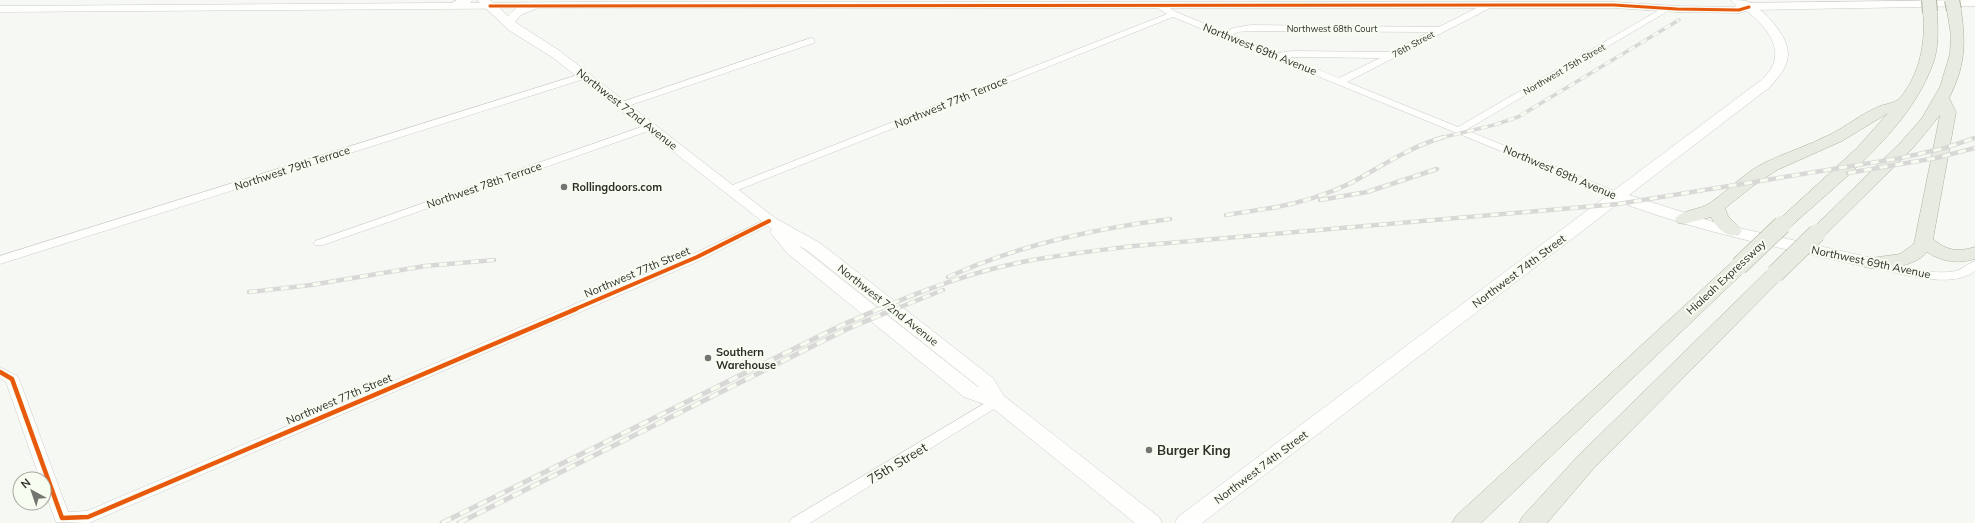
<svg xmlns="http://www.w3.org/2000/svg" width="1975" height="523" font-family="Mulish,sans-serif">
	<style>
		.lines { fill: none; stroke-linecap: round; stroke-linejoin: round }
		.minor-casing { stroke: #cbccc8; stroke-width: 1 }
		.tertiary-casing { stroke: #cbccc8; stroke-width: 1 }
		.secondary-casing { stroke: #cbccc8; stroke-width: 1 }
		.primary-casing { stroke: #acb4a0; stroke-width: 1 }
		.minor { fill: #fefefd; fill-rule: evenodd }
		.tertiary { fill: #fefefd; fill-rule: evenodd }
		.secondary { fill: #fefefd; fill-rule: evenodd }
		.primary { fill: #e8ebe1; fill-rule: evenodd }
		.rail-far2-casing { stroke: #d8d9d7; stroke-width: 3.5 }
		.rail-far1-casing { stroke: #d8d9d7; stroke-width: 4.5 }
		.rail-casing { stroke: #d8d9d7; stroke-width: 5 }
		.rail-far2 { stroke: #f7fcf0; stroke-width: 2.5; stroke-dasharray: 7; stroke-linecap: butt }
		.rail-far1 { stroke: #f7fcf0; stroke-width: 3; stroke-dasharray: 8; stroke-linecap: butt }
		.rail { stroke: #f7fcf0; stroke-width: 3.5; stroke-dasharray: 10; stroke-linecap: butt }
		.primary-bridge-far1-casing { stroke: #acb4a0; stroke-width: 16; stroke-linecap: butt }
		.primary-bridge-casing { stroke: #acb4a0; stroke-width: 19; stroke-linecap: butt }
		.primary-bridge-far1 { stroke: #e8ebe1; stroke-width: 14 }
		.primary-bridge { stroke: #e8ebe1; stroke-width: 18 }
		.cycleway-far2-casing { stroke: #f7fcf0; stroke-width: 5 }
		.cycleway-far1-casing { stroke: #f7fcf0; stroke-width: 6 }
		.cycleway-casing { stroke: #f7fcf0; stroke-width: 7 }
		.cycleway-far2 { stroke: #e8590c; stroke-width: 3 }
		.cycleway-far1 { stroke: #e8590c; stroke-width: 4 }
		.cycleway { stroke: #e8590c; stroke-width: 4.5 }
		.poi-dot { fill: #737570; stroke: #f7fcf0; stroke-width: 1.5 }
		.labels { text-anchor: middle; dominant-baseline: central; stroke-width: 4; stroke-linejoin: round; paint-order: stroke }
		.far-street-label { font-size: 9px; fill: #2c2e29; stroke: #f7fcf0 }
		.street-label { font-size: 11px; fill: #2c2e29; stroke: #f7fcf0 }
		.poi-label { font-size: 11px; font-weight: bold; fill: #2c2e29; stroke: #f7fcf0; text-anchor: start }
		.near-poi-label { font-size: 13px; font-weight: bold; fill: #2c2e29; stroke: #f7fcf0; text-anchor: start }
		.near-street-label { font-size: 13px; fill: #2c2e29; stroke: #f7fcf0 }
	</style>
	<rect width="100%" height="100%" fill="#f6f9f3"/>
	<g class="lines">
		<defs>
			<g id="minor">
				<path d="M 1158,4 L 1164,4 L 1176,12 L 1225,32 L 1233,28 L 1251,25 L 1439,27 L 1484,4 L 1490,4 L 1490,8 L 1347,82 L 1458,127 L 1666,6 L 1672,6 L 1673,8 L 1466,130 L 1622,194 L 1624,196 L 1622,198 L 1618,199 L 1173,17 L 733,192 L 729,193 L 724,190 L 725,188 L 1167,14 L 1158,8 ZM 1251,31 L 1429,32 L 1390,52 L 1293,51 L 1277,53 L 1232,35 L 1238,32 ZM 1287,57 L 1293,57 L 1380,58 L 1339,78 Z"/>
				<path d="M 811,38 L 814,39 L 814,43 L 625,107 L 622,108 L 617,105 L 619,103 Z"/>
				<path d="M 584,73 L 587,74 L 587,78 L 0,264 L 0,256 Z"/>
				<path d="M 650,124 L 654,125 L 655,127 L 654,129 L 323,245 L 315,245 L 313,243 L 315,241 Z"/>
				<path d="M 769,218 L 773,219 L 775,221 L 773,223 L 701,260 L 89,523 L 56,522 L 44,489 L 44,479 L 40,479 L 6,382 L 0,378 L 0,367 L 17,376 L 19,379 L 68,512 L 87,511 L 693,254 Z"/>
				<path d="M 1876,260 C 1901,266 1930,276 1956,271 C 1963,269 1968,263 1975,261 L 1975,271 C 1951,290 1898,273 1872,267 L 1870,264 Z"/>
				<path d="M 997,396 L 1002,398 L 1004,401 L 1002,404 L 810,523 L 789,523 L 791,519 Z"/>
			</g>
			<path id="tertiary" d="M 1975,0 L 1975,6 L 1750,10 L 1739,13 L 1677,12 L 1614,8 L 579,8 L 0,12 L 0,6 L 579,2 L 1614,2 L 1677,6 L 1735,7 L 1736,4 L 1740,3 Z"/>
			<g id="secondary">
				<path d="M 457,0 L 473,0 C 468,6 455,10 448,8 L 446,6 Z"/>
				<path d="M 477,0 L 490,0 L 508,16 C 514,8 530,0 540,3 L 542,5 L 540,7 L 521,15 L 515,22 L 560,51 L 775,218 L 820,243 L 993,378 L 1004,396 L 1159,517 L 1162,523 L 1135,523 L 990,406 L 964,397 L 787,253 L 770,232 L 772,229 L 552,57 L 510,31 ZM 798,245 L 808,251 L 979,387 L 978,387 Z"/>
				<path d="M 1731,0 C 1736,0 1742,0 1746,1 C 1763,8 1789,36 1788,55 C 1787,69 1778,77 1770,87 L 1629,195 L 1717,223 L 1877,259 L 1880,263 L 1877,267 L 1871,268 C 1786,249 1701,233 1620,202 L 1202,523 L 1175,523 L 1178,517 L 1760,81 C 1764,77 1770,72 1772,67 C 1783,46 1764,25 1749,13 C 1743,9 1735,6 1731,0 Z"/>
			</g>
			<g id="primary">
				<path d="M 1954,6 L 1959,7 L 1961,10 C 1966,44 1965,67 1949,98 L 1956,112 L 1933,239 C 1947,251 1958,252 1975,247 L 1975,259 C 1958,264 1942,262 1927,252 C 1915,267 1882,271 1864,267 L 1861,263 L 1864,259 L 1900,254 L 1914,244 L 1940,115 L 1913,148 L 1823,237 L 1817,239 L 1811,237 L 1808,233 L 1901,142 L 1922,118 L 1940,87 L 1950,54 L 1951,35 L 1947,10 L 1949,7 Z"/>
				<path d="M 1930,8 L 1935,9 L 1937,12 C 1938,30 1939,49 1932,66 C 1908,131 1838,183 1788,229 L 1782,230 L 1776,229 L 1773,225 L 1857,148 L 1888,113 L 1842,141 L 1777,170 L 1753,186 L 1725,208 L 1728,216 L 1742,231 L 1739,235 C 1726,238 1717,228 1711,217 L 1684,224 L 1678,223 L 1675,219 C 1681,210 1700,210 1710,203 C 1729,190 1745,172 1766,162 C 1787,152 1810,145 1831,134 C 1847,126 1861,114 1878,107 C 1884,104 1896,103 1900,98 C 1920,74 1926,42 1923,12 L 1925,9 Z"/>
				<path d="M 1739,260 L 1746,262 L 1749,266 L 1746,270 L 1481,523 L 1452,523 L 1456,516 L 1732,262 Z"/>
				<path d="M 1775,268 L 1782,270 L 1785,274 L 1782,278 L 1594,468 L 1547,523 L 1519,523 L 1523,516 L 1578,456 L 1768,270 Z"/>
			</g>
		</defs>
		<use href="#minor" class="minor-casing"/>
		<use href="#tertiary" class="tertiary-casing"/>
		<use href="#secondary" class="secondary-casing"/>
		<use href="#primary" class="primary-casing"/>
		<use href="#minor" class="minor"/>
		<use href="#tertiary" class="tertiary"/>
		<use href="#secondary" class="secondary"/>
		<use href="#primary" class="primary"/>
		<defs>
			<path id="rail-far2" d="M 1440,138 L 1494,125 L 1518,117 L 1679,20"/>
			<g id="rail-far1">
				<path d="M 1848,173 L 1936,158 L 1975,148"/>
				<path d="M 1320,200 L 1367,192 L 1437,169"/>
				<path d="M 1272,208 C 1299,203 1326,195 1351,183 C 1382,166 1409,147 1444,137"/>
				<path d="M 1226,215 L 1277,207"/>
				<path d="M 948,277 C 1019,245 1093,229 1170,219"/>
				<path d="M 249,292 L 311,285 L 425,266 L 494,260"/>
				<path d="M 877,310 C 921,291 966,274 1013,264 C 1053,255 1094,251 1134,246 L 1618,204 L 1901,158 L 1945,148 L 1975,138"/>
				<path d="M 893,310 L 943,290"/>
			</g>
			<g id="rail">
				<path d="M 442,523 L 842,325 L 879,309"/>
				<path d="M 459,523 L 847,329 L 895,309"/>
			</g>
		</defs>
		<use href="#rail-far2" class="rail-far2-casing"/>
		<use href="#rail-far1" class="rail-far1-casing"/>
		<use href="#rail" class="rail-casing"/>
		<use href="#rail-far2" class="rail-far2"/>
		<use href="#rail-far1" class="rail-far1"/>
		<use href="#rail" class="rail"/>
		<defs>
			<g id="primary-bridge-far1">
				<path d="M 1929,0 L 1930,12"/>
				<path d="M 1952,0 L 1954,10"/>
			</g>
			<g id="primary-bridge">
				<path d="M 1739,266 L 1782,225"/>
				<path d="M 1775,274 L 1817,233"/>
			</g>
		</defs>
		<use href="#primary-bridge-far1" class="primary-bridge-far1-casing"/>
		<use href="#primary-bridge" class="primary-bridge-casing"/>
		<use href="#primary-bridge-far1" class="primary-bridge-far1"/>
		<use href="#primary-bridge" class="primary-bridge"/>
		<defs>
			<path id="cycleway-far2" d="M 490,6 L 1614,5 L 1677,9 L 1739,10 L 1749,7"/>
			<path id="cycleway-far1" d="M 573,310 L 697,257 L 769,221"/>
			<path id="cycleway" d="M 0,372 L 12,379 L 62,518 L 88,517 L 576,309"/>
		</defs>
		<use href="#cycleway-far2" class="cycleway-far2-casing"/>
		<use href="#cycleway-far1" class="cycleway-far1-casing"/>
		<use href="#cycleway" class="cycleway-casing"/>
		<use href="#cycleway-far2" class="cycleway-far2"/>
		<use href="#cycleway-far1" class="cycleway-far1"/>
		<use href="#cycleway" class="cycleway"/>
	</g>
	<g class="poi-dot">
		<circle cx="564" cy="187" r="4"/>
		<circle cx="708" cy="358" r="4"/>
		<circle cx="1149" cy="450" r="4"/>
	</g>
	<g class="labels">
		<g class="far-street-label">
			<text x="1332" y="28">Northwest 68th Court</text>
			<text transform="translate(1413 44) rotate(-28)">76th Street</text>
			<text transform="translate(1564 69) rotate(-30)">Northwest 75th Street</text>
		</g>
		<g class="street-label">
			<text transform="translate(1260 49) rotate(22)">Northwest 69th Avenue</text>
			<text transform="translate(951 102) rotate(-22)">Northwest 77th Terrace</text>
			<text transform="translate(627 109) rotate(38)">Northwest 72nd Avenue</text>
			<text transform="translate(292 168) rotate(-18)">Northwest 79th Terrace</text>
			<text transform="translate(1560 172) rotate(23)">Northwest 69th Avenue</text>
			<text transform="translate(484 185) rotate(-19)">Northwest 78th Terrace</text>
			<text transform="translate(1871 262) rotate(12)">Northwest 69th Avenue</text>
			<text transform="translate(1519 271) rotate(-37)">Northwest 74th Street</text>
			<text transform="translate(637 272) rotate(-23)">Northwest 77th Street</text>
			<text transform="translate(1726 277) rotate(-43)">Hialeah Expressway</text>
			<text transform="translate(888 305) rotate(38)">Northwest 72nd Avenue</text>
			<text transform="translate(339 399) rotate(-23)">Northwest 77th Street</text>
			<text transform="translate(1261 467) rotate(-37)">Northwest 74th Street</text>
		</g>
		<g class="poi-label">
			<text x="572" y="187">Rollingdoors.com</text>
			<text x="716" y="352">Southern<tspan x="716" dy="13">Warehouse</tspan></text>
		</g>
		<g class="near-poi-label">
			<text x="1157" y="450">Burger King</text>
		</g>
		<g class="near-street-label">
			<text transform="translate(897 463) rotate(-31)">75th Street</text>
		</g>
	</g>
	<g transform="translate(32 491) rotate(320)"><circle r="19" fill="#f7fcf0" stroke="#a6aaa0"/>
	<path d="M0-3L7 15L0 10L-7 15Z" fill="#737570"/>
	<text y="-6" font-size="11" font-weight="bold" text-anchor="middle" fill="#2c2e29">N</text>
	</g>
</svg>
